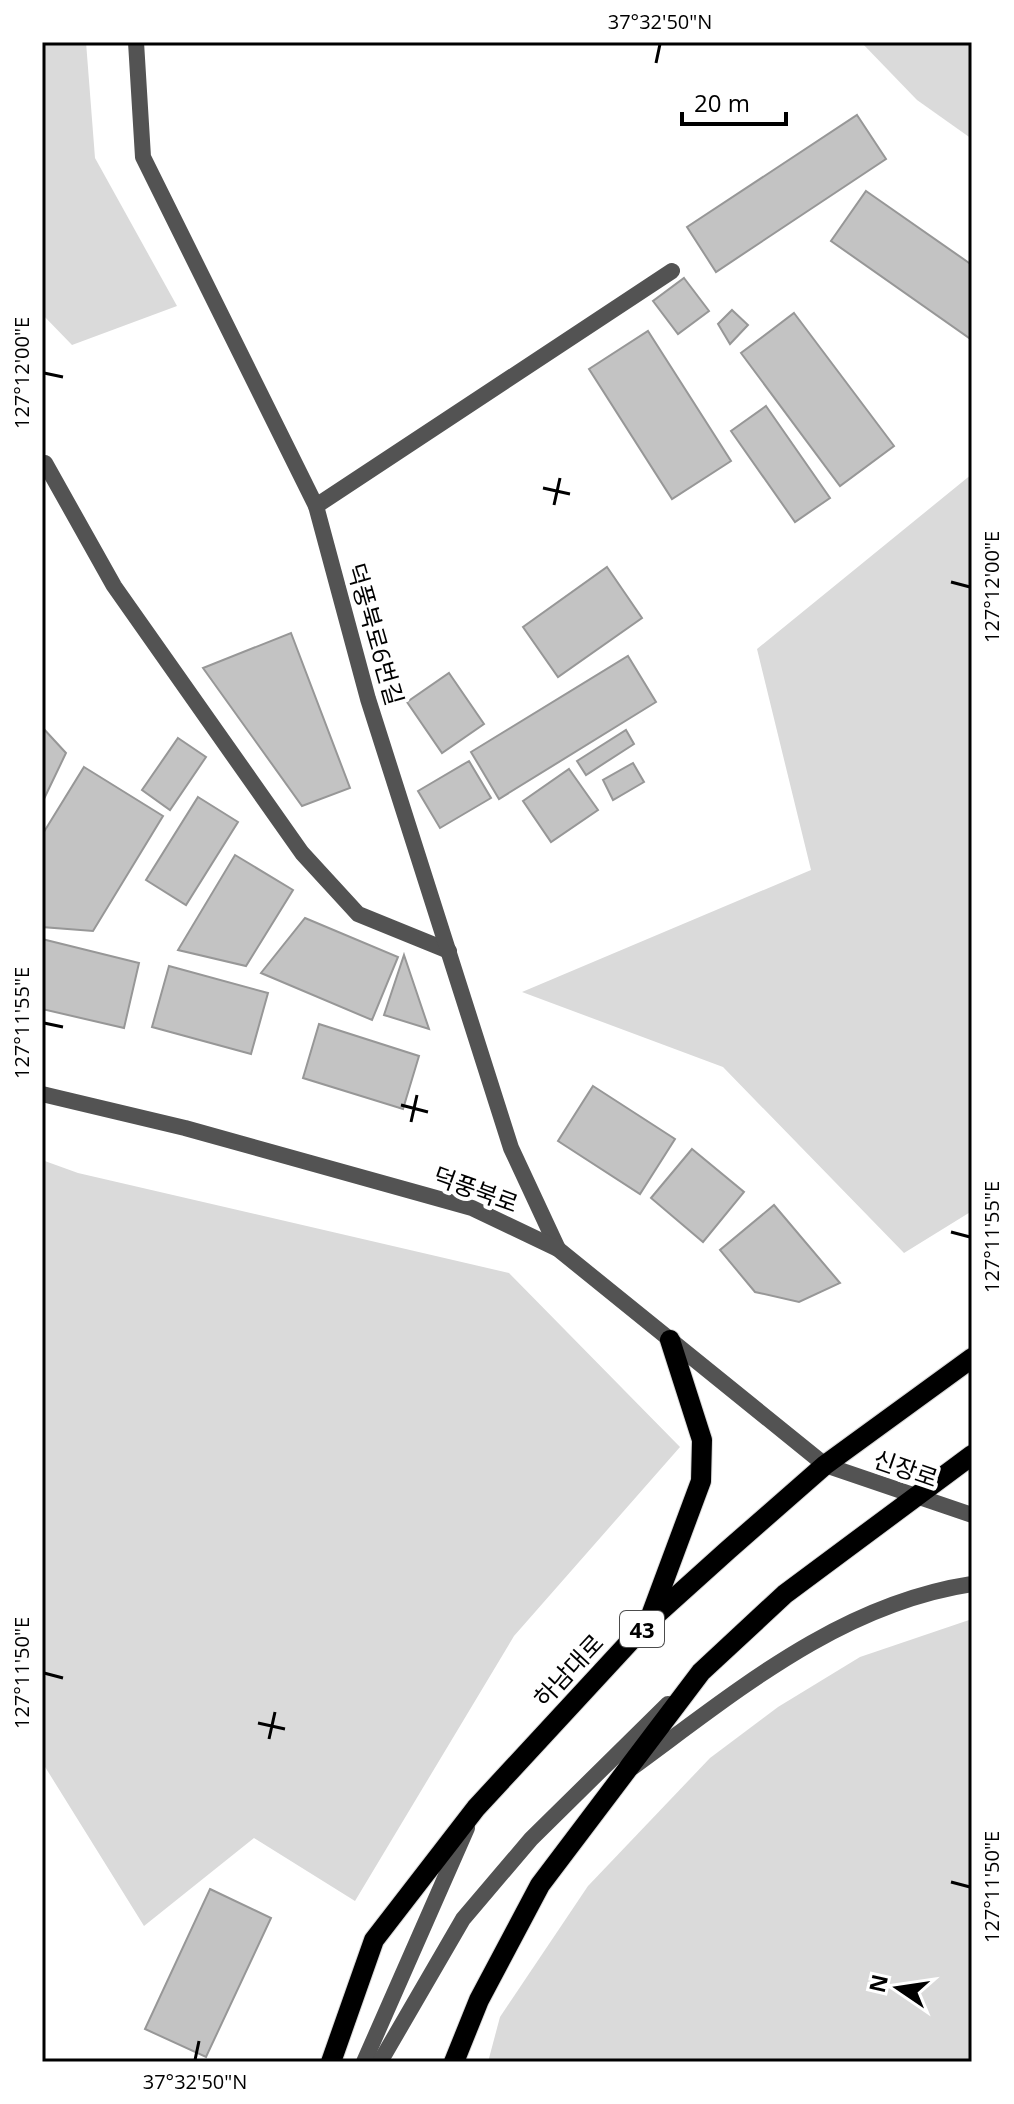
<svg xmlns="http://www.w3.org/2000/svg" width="1014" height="2104" font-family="'Open Sans','Noto Sans KR',sans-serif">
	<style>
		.green { fill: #dadada }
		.building { fill: #c3c3c3; stroke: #979797; stroke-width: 2 }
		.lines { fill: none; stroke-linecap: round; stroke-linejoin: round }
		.primary-casing { stroke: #dbdbdb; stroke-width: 22 }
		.service { stroke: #535353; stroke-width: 16 }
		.minor { stroke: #535353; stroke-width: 16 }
		.tertiary { stroke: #535353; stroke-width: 16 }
		.primary { stroke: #000; stroke-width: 20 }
		.ticks { fill: none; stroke: #000; stroke-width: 3 }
		.labels { text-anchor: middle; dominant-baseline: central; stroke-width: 8; stroke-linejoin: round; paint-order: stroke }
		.shield { fill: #fff; stroke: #4c4c4c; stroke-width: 2 }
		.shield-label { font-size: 22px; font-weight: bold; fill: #000 }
		.street-label { font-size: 24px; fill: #000; stroke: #fff }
		.neatline { fill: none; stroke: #000; stroke-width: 3 }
		.ticks-label { font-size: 20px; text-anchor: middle; fill: #000 }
	</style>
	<rect width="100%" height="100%" fill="#fff"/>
	<g class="green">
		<path d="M 42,42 L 86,42 L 95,158 L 177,306 L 72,345 L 42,314 Z"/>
		<path d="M 861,42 L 972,42 L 972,139 L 917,100 Z"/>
		<path d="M 972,474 L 972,1211 L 904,1253 L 723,1067 L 522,992 L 811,870 L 757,649 Z"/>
		<path d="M 42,1160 L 78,1173 L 509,1273 L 680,1447 L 514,1636 L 355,1901 L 254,1838 L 144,1926 L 42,1762 Z"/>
		<path d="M 972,1619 L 972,2062 L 488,2062 L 500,2017 L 588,1886 L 710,1758 L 778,1707 L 860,1657 Z"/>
	</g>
	<g class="building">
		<path d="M 857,115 L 886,159 L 716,272 L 687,227 Z"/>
		<path d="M 866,191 L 972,265 L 972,340 L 831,241 Z"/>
		<path d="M 684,278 L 709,311 L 678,334 L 653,301 Z"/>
		<path d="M 732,310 L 748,325 L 730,344 L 718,324 Z"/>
		<path d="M 794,313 L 894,446 L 840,486 L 741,353 Z"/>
		<path d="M 648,331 L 731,461 L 672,499 L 589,369 Z"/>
		<path d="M 766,406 L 830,498 L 795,522 L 731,431 Z"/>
		<path d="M 607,567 L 642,618 L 558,677 L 523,627 Z"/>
		<path d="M 291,633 L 350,788 L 302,806 L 203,668 Z"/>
		<path d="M 628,656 L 656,702 L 499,799 L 471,752 Z"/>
		<path d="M 449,673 L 484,724 L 442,753 L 407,702 Z"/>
		<path d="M 42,727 L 66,753 L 42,803 Z"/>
		<path d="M 626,730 L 634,744 L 586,775 L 577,761 Z"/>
		<path d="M 178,738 L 206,757 L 170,810 L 142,790 Z"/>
		<path d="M 469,761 L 491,798 L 440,828 L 418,791 Z"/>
		<path d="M 633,763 L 644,782 L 613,800 L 603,780 Z"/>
		<path d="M 84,767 L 163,816 L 93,931 L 42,927 L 42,835 Z"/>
		<path d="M 569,769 L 598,810 L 551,842 L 523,801 Z"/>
		<path d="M 198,797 L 238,822 L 186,905 L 146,880 Z"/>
		<path d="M 235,855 L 293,890 L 246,966 L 178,950 Z"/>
		<path d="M 305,918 L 398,957 L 372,1020 L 261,973 Z"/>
		<path d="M 42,939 L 139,963 L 124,1028 L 42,1009 Z"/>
		<path d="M 404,955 L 429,1029 L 384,1015 Z"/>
		<path d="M 169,966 L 268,993 L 251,1054 L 152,1027 Z"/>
		<path d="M 319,1024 L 419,1056 L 403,1109 L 303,1078 Z"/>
		<path d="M 593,1086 L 675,1139 L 640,1194 L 558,1141 Z"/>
		<path d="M 692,1149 L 744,1192 L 703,1242 L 651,1198 Z"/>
		<path d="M 774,1205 L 840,1283 L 799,1302 L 755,1292 L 720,1250 Z"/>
		<path d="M 210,1889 L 271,1918 L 206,2057 L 145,2029 Z"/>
	</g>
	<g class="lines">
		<defs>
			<g id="primary">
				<path d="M 650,1618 L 701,1481 L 702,1440 L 670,1340"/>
				<path d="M 331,2062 L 374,1940 L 476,1808 L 648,1622 L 728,1550 L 825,1465 L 972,1358"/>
				<path d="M 454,2062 L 479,2000 L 540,1885 L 701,1672 L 785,1594 L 972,1455"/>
			</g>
		</defs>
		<use href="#primary" class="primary-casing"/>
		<g class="service">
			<path d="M 45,463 L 114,586 L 302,853 L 358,914 L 449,951"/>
			<path d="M 316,506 L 672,271"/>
			<path d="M 364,2062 L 467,1828"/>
			<path d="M 380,2062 L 463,1919 L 531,1839 L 668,1704"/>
		</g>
		<path class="minor" d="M 136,42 L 143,157 L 316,506 L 368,699 L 511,1148 L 558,1249"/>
		<g class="tertiary">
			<path d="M 42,1094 L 185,1128 L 472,1208 L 558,1249 L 825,1465 L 972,1515"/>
			<path d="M 633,1767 C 737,1691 840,1604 972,1584"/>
		</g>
		<use href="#primary" class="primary"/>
	</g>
	<path class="ticks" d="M 656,63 L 660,44M 44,373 L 63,377M 543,488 L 570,494M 554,505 L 560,478M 951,582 L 970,587M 44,1023 L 63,1027M 401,1105 L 428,1112M 411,1122 L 417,1095M 951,1232 L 970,1237M 44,1673 L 63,1678M 258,1723 L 285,1729M 269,1739 L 275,1712M 951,1882 L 970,1887M 195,2060 L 199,2041"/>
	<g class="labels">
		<rect class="shield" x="620" y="1611" width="44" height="36" rx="6"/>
		<g class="shield-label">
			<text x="642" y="1629">43</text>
		</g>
		<g class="street-label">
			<text transform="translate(376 634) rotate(74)">덕풍북로6번길</text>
			<text transform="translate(476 1189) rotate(20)">덕풍북로</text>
			<text transform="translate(906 1468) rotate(19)">신장로</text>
			<text transform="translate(568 1670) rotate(-47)">하남대로</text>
		</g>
	</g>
	<rect width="1014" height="2104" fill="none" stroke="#ffffff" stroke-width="88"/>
	<g transform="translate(898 1988) rotate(283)" stroke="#ffffff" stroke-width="6" paint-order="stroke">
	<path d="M0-6L14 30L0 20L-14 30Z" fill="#000000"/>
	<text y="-12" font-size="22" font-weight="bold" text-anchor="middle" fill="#000000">N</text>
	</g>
	<path d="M682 112v12h104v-12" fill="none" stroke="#000000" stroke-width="4"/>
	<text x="694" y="112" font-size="24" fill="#000000" stroke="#ffffff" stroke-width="6" paint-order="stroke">20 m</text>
	<rect x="44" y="44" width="926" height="2016" class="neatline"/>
	<g class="ticks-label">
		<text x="660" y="29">37°32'50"N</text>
		<text transform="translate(22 373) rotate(-90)" y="7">127°12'00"E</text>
		<text transform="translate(992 587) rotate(-90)" y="7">127°12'00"E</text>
		<text transform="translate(22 1023) rotate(-90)" y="7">127°11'55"E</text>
		<text transform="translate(992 1237) rotate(-90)" y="7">127°11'55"E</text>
		<text transform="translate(22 1673) rotate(-90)" y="7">127°11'50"E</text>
		<text transform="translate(992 1887) rotate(-90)" y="7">127°11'50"E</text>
		<text x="195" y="2089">37°32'50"N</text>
	</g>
</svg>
